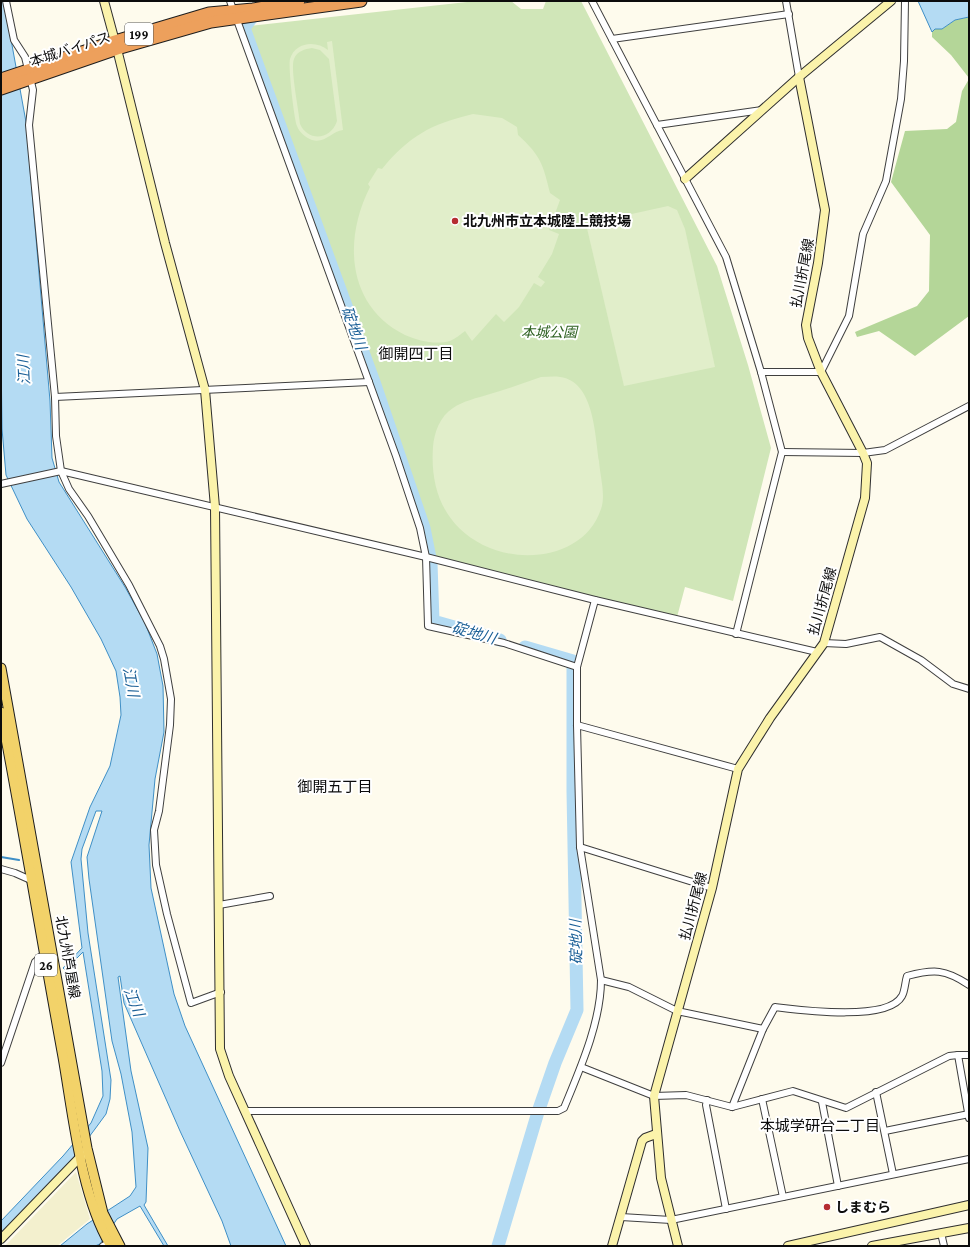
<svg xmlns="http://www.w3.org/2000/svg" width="970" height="1247" font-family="'Crimson Pro','Noto Sans JP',serif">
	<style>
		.farmland { fill: #f3f0ce }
		.green { fill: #d0e6b8 }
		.forest { fill: #b4d698 }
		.pitch { fill: #e1eeca; fill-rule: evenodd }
		.water { fill: #b4dbf3; stroke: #3f8fc6 }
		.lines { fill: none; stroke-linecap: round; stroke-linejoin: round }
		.stream { stroke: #3f8fc6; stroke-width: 2 }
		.river { stroke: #b4dbf3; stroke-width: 13 }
		.street-casing { stroke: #3f3f3f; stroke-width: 8 }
		.secondary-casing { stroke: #2e2e2e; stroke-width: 10 }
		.primary-casing { stroke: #1d1d1d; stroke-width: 11 }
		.highway-casing { stroke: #1d1d1d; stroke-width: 13 }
		.street { stroke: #fff; stroke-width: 6 }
		.secondary { stroke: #fbf3ab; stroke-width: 8 }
		.primary { stroke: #f2d269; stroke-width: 9 }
		.highway { stroke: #eda05c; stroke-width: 11 }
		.poi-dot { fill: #b52c31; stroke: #fff; stroke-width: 1.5 }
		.labels { text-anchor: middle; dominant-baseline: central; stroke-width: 4; stroke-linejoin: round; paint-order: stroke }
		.shield { fill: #fff; stroke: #555; stroke-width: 1 }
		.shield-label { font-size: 13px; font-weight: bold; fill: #0c0c0c }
		.street-label { font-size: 14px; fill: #0c0c0c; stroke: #fff }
		.poi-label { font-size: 14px; font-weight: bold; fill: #0c0c0c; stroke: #fff; text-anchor: start }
		.park-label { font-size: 14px; font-style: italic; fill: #2d6020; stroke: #fff }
		.water-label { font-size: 15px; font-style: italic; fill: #1c6097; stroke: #fff }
		.neighbourhood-label { font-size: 15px; fill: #0c0c0c; stroke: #fff }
	</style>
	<rect width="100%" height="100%" fill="#fefbed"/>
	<path class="farmland" d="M 76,1172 L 90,1219 L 57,1246 L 5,1246 Z"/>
	<path class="green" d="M 476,1 L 511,1 L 521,9 L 543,9 L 546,1 L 581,1 L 717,266 L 748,365 L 771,448 L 733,601 L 685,587 L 677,617 L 432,556 L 429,540 L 375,379 L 247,31 L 249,26 Z"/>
	<g class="forest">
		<path d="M 969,17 L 969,78 L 951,55 L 932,37 L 932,32 L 935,29 L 942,29 L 955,20 Z"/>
		<path d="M 969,79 L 969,316 L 915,356 L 879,331 L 857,337 L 855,332 L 917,306 L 929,291 L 930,235 L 891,182 L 905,131 L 947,129 L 956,122 L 962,91 Z"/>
	</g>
	<g class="pitch">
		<path d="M 332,41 L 343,130 C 332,131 325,144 312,140 C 306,138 299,132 297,126 C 294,119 288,65 290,59 C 295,42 316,40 328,50 L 327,42 ZM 312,48 L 320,50 L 329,59 L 337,121 C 331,140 308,142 300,124 C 299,111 290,68 294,59 C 297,51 305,49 312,48 Z"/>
		<path d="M 473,114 L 502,118 L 517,127 L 518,135 C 541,156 543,164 550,193 L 560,200 L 549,230 L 559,234 L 552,254 L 538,277 L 545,282 L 541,287 L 534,283 L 519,307 L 504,322 L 496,314 L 472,341 L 465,331 C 461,334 455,339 450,341 C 435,345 419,341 405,335 C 347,306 343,240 370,187 L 368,184 L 378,168 L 382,169 C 409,136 431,124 473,114 Z"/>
		<path d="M 668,206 L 677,210 L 685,229 L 715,367 L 624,386 L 586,224 Z"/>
		<path d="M 541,377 C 547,377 554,376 560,377 C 594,381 595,435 599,461 C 600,476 606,495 601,509 C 585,557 523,565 483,545 C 444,525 430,489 433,447 C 434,433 440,416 453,408 C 463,401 477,398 490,394 C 507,389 524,383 541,377 Z"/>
	</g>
	<g class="water">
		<path d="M 1,1 L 4,1 L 26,122 L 50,401 L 52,458 L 59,482 L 125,587 L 145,623 L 157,654 L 163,686 L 164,732 L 155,779 L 149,845 L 151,888 L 174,994 L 185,1026 L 286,1246 L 231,1246 L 222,1221 L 180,1131 L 124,1003 L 120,976 L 118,977 L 131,1071 L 148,1148 L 146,1202 L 144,1205 L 168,1246 L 164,1246 L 140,1206 L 117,1219 L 100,1244 L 95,1246 L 60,1246 L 87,1224 L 130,1196 L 136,1187 L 132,1132 L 121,1074 L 112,1041 L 89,879 L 87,857 L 102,811 L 96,811 L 82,849 L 81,859 L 88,933 L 111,1080 L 110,1099 L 106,1114 L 95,1129 L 71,1161 L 1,1233 L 1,1221 L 63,1156 L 91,1123 L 103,1096 L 102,1071 L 83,952 L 65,970 L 63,968 L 82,948 L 71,862 L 90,807 L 110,766 L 121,715 L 120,697 L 116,671 L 101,639 L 71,587 L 27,519 L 6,475 L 2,429 L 1,353 Z"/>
		<path d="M 918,1 L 969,1 L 969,17 L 955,20 L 942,29 L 935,29 L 932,32 Z"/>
	</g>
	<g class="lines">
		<path class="stream" d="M 1,857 L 19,860"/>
		<g class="river">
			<path d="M 264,1 L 244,28 L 374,382 L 424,528 L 431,563 L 433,621 L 500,640"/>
			<path d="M 498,1246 L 538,1112 L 555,1063 L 577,1010 L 573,791 L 573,661 L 525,647"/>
		</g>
		<defs>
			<g id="street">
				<path d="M 6,1 L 14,40 L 25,57 L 33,90 L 29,125 L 55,397 L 56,436 L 61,471 L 69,489 L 88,516 L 129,585 L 160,646 L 164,659 L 171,699 L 170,725 L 159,811 L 154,830 L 156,865 L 167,914 L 191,1003 L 221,992"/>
				<path d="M 230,1 L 396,456 L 420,528 L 426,557 L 428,626 L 504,643 L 577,667"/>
				<path d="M 592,1 L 726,257 L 761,372 L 782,452 L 736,634"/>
				<path d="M 786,1 L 799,77"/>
				<path d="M 612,39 L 789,14"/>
				<path d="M 657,125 L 762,110"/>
				<path d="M 761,372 L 821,372 L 849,316 L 863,234 L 886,181 L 901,99 L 904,61 L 905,1"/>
				<path d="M 55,397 L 369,382"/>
				<path d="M 782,452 L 863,453 L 885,450 L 969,406"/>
				<path d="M 1,484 L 61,471 L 426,557 L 595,600 L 817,652"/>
				<path d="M 824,643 L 846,644 L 880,637 L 921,660 L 953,684 L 969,689"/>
				<path d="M 577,725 L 738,769"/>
				<path d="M 580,847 L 712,888"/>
				<path d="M 1,869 L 15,873 L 33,881"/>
				<path d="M 219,905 L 270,896"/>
				<path d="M 601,980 L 629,987 L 677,1011 L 763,1029"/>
				<path d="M 969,1055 L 958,1055 L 969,1118"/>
				<path d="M 1,1063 L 35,962 L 46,952"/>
				<path d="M 581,1067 L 654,1096 L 686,1095 L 732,1107 L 793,1091 L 846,1108 L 949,1056 L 958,1055"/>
				<path d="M 876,1092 L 893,1174"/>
				<path d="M 762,1099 L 783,1197"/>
				<path d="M 707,1100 L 706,1105 L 726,1209"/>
				<path d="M 822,1102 L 838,1186"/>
				<path d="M 732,1107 L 763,1029 L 775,1007 C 800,1010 888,1022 902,996 C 905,991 905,982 907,976 C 934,969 945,969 969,985"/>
				<path d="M 246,1111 L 558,1111 L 564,1108 C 580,1069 601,1022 601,980 L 580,847 L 577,725 L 577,667 L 595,600"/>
				<path d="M 885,1131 L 969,1114"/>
				<path d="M 621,1217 L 671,1220 L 969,1159"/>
				<path d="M 941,1233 L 944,1246"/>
				<path d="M 103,1246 L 113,1241"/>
			</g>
			<g id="secondary">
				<path d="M 104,1 L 117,49 L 165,243 L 205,390 L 215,507 L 220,1049 L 229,1076 L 306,1246"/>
				<path d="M 685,179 L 799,77 L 891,1"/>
				<path d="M 1,1239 L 84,1153"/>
				<path d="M 612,1246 L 642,1141 L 645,1138 L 656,1134"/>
				<path d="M 678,1246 L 661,1178 L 654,1096 L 712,888 L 738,769 L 770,718 L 824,643 L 865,498 L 867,463 L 863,453 L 821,372 L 808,338 L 806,325 L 818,263 L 825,210 L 799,77"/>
				<path d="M 788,1246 L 969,1205"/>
				<path d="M 872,1246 L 969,1228"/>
			</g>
			<g id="primary">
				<path d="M 1,668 L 87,1148 L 103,1213 L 120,1246"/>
				<path d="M 1,712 C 23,827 42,942 63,1057 C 73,1114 81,1197 111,1246"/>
			</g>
			<g id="highway">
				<path d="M 1,79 L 115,41 L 209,13 L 253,9 L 299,1"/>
				<path d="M 1,89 L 117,49 L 211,22 L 361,1"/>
			</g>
		</defs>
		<use href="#street" class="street-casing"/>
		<use href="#secondary" class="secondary-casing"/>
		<use href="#primary" class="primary-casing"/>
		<use href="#highway" class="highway-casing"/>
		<use href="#street" class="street"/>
		<use href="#secondary" class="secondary"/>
		<use href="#primary" class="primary"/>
		<use href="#highway" class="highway"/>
	</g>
	<g class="poi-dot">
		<circle cx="455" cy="221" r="4"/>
		<circle cx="827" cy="1207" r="4"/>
	</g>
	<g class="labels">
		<g class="shield">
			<rect x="125" y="23" width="28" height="22" rx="3"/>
			<rect x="35" y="954" width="22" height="22" rx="3"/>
		</g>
		<g class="shield-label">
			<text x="139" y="34">199</text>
			<text x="46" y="965">26</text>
		</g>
		<g class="street-label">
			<text transform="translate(70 49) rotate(-18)">本城バイパス</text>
			<text transform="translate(802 273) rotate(-79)">払川折尾線</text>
			<text transform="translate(822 601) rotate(-74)">払川折尾線</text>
			<text transform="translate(693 906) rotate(-75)">払川折尾線</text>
			<text transform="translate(68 957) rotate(80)">北九州芦屋線</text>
		</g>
		<g class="poi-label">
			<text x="463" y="221">北九州市立本城陸上競技場</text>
			<text x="835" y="1207">しまむら</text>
		</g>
		<g class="park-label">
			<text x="549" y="332">本城公園</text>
		</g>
		<g class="water-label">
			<text transform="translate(354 328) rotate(70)">碇地川</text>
			<text transform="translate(24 370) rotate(-93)">江川</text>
			<text transform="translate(474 633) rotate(16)">碇地川</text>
			<text transform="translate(131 682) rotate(79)">江川</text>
			<text transform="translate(576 942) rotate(-91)">碇地川</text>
			<text transform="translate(134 1002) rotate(68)">江川</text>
		</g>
		<g class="neighbourhood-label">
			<text x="416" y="354">御開四丁目</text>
			<text x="335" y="787">御開五丁目</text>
			<text x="820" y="1126">本城学研台二丁目</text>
		</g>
	</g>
	<rect width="970" height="1247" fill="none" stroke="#0c0c0c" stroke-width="4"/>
</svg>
